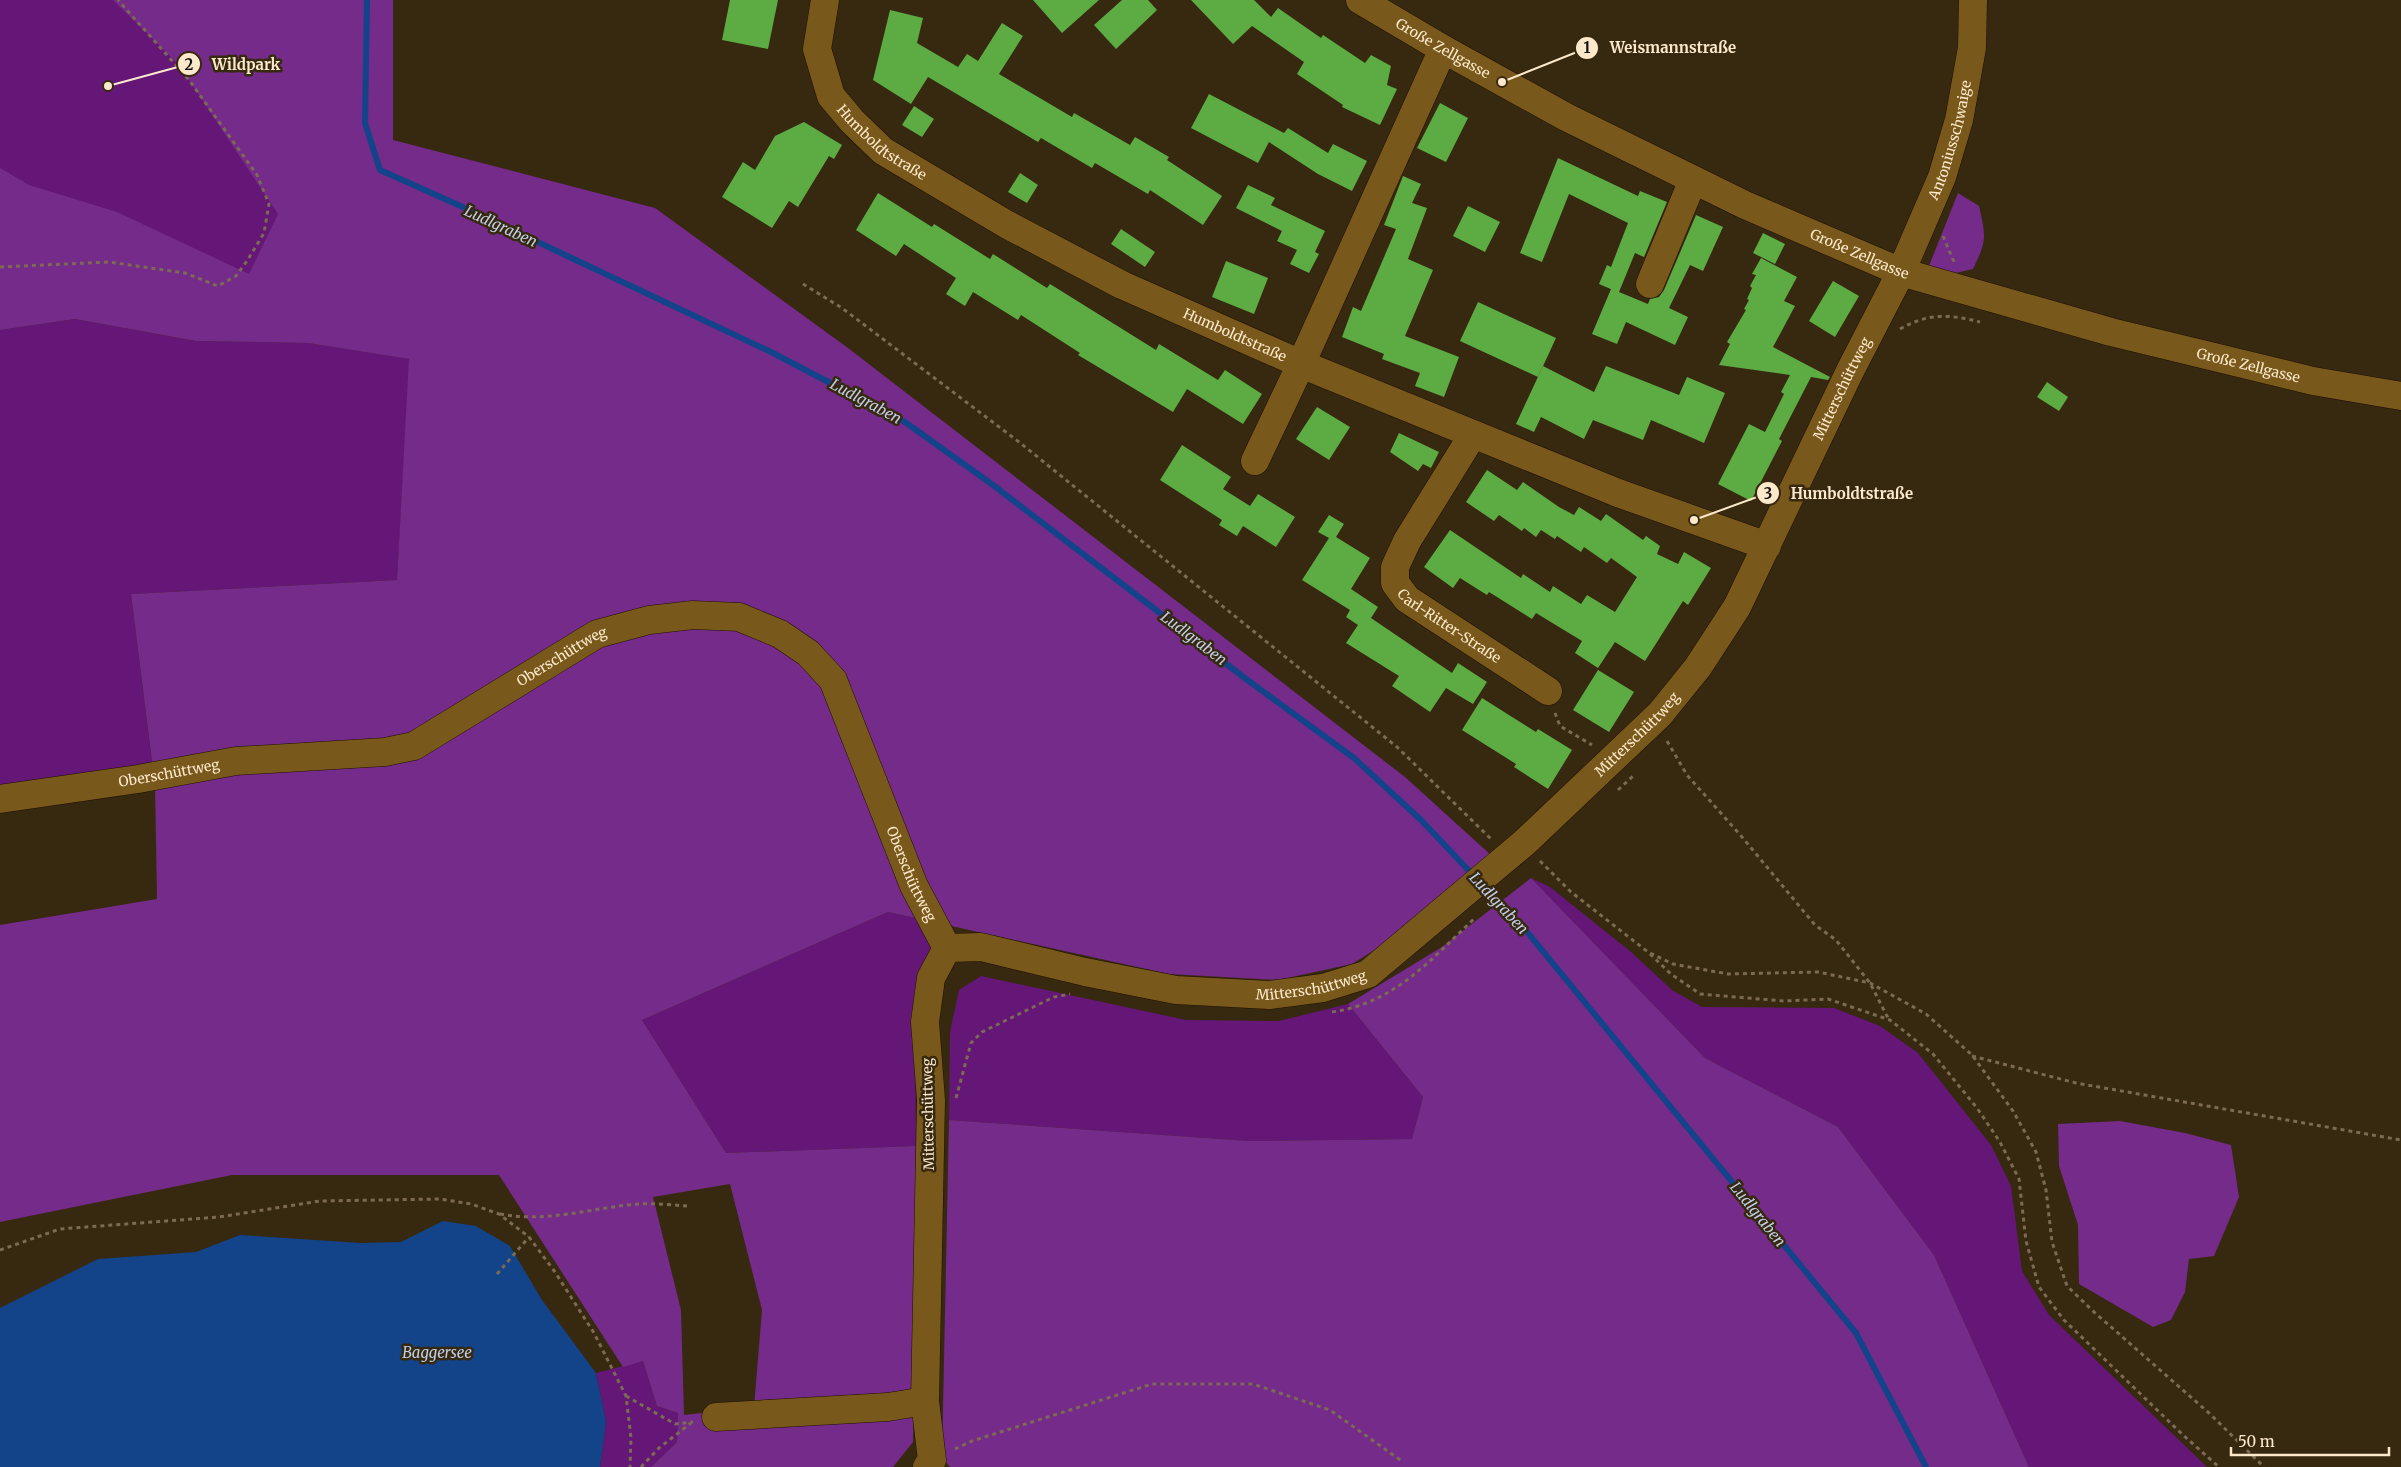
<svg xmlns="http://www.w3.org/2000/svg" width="2401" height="1467" font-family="Merriweather,serif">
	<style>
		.green { fill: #641777 }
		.forest { fill: #752b89; fill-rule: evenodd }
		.water { fill: #134389 }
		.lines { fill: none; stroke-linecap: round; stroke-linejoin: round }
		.stream { stroke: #134389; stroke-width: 6 }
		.building { fill: #5cab43 }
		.minor-casing { stroke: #1e1100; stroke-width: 29 }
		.path { stroke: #7c6b52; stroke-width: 3; stroke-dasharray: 4 4; stroke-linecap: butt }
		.minor { stroke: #79581b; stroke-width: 28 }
		.labels { text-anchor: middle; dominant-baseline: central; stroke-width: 5; stroke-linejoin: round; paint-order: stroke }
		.street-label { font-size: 14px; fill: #fce9cc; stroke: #372810 }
		.water-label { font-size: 15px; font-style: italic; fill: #bfcfe7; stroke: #372810 }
		.leader { fill: none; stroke: #fce9cc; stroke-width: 2 }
		.callout-dot { fill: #fce9cc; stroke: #372810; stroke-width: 2 }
		.mark-label { font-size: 15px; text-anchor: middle; font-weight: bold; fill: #111 }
		.callout-label { font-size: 15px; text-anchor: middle; font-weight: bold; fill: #fce9cc; stroke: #372810; stroke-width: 5; stroke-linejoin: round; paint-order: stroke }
	</style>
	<rect width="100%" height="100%" fill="#372810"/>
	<g class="green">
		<path d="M 0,0 L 150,0 L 283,171 L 289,273 L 0,290 Z"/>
		<path d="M 75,319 L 196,341 L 308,343 L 410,359 L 397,580 L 131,594 L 153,770 L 0,792 L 0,330 Z"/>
		<path d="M 1531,878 L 1550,887 L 1631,952 L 1672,990 L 1702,1007 L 1834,1008 L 1880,1026 L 1918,1053 L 1991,1145 L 2011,1186 L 2022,1271 L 2049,1315 L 2207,1467 L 2029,1467 L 1934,1255 L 1838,1127 L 1705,1058 Z"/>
		<path d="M 888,912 L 915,918 L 935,945 L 915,1020 L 916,1146 L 726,1153 L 642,1020 Z"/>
		<path d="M 981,976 L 1186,1020 L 1279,1021 L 1348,1004 L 1423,1097 L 1412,1139 L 1249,1141 L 949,1120 L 950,1032 L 959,990 Z"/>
		<path d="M 643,1361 L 657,1406 L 678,1413 L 677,1442 L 651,1467 L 600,1467 L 606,1422 L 596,1373 Z"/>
	</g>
	<g class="forest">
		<path d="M 113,0 L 393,0 L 393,140 L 655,208 L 848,348 L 1405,777 L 1492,856 L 1408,929 L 1352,964 L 1278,980 L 1169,974 L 888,912 L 642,1020 L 726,1153 L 916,1146 L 913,1442 L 893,1467 L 651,1467 L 677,1442 L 678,1413 L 657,1406 L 643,1361 L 623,1367 L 499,1175 L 232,1175 L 0,1222 L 0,925 L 157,899 L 155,785 L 131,594 L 397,580 L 409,359 L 308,343 L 196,341 L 75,319 L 0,330 L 0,168 L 29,185 L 117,212 L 249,274 L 278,214 L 179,65 ZM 730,1184 L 762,1310 L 754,1407 L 684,1415 L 681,1310 L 653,1197 Z"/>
		<path d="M 1958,193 L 1979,206 C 1986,237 1987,240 1973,269 L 1951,274 L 1929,266 Z"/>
		<path d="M 1531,878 L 1705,1058 L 1838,1127 L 1934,1255 L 2029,1467 L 950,1467 L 942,1457 L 949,1120 L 1249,1141 L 1412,1139 L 1423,1097 L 1348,1004 L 1442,947 Z"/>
		<path d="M 2120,1121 L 2185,1133 L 2231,1145 L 2239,1197 L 2214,1256 L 2189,1259 L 2185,1292 L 2171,1320 L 2153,1327 L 2079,1284 L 2078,1225 L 2059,1166 L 2058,1124 Z"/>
	</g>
	<path class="water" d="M 443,1221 L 476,1226 L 510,1246 L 542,1300 L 596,1373 L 606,1422 L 600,1467 L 0,1467 L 0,1308 L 98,1259 L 196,1252 L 240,1235 L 361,1243 L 401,1242 Z"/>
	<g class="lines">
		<g class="stream">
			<path d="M 367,0 L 365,123 L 380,170 L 474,212 L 771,352 L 905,422 L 993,485 L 1246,679 L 1354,758 L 1421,820 L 1474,876"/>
			<path d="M 1483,885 L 1523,927 L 1856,1333 L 1926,1467"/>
		</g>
	</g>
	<g class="building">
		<path d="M 730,0 L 778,0 L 768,49 L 722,40 Z"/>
		<path d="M 1033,0 L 1099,0 L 1062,33 Z"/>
		<path d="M 1122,0 L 1148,0 L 1157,10 L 1116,49 L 1094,25 Z"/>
		<path d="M 1191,0 L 1254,0 L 1271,17 L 1278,8 L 1321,38 L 1323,35 L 1365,63 L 1371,55 L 1391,66 L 1387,85 L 1397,89 L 1380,125 L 1342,107 L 1343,105 L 1297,74 L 1304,62 L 1252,26 L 1233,44 Z"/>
		<path d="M 890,10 L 923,18 L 917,43 L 958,67 L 967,54 L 978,61 L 1002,23 L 1023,36 L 999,74 L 1072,117 L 1074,113 L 1130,145 L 1135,137 L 1169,157 L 1167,160 L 1222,196 L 1203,225 L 1150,190 L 1148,194 L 1095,163 L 1092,168 L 1041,138 L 1038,142 L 928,77 L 911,104 L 873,80 Z"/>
		<path d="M 1209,94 L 1284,133 L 1288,128 L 1328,153 L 1333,144 L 1367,161 L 1352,191 L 1318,174 L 1269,142 L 1258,163 L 1191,128 Z"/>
		<path d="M 1440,103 L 1468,118 L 1446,162 L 1417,148 Z"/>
		<path d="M 914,106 L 934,119 L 922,137 L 902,125 Z"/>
		<path d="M 804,122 L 842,145 L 834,159 L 829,156 L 798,207 L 789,201 L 772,228 L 722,197 L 743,162 L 755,170 L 775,136 Z"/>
		<path d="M 1558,158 L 1638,196 L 1640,191 L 1667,202 L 1644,257 L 1635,253 L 1619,292 L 1648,304 L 1650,299 L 1659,297 L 1664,290 L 1696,215 L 1723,227 L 1703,271 L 1690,265 L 1669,308 L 1688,317 L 1675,345 L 1626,322 L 1617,344 L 1592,334 L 1611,289 L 1613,290 L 1599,284 L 1607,265 L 1611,267 L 1628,223 L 1569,194 L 1542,262 L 1520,253 Z"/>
		<path d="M 1020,173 L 1038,185 L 1027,203 L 1008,192 Z"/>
		<path d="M 1403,176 L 1421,184 L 1412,203 L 1427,208 L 1408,259 L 1433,270 L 1405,336 L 1459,357 L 1444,397 L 1415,386 L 1420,373 L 1382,359 L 1384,354 L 1342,337 L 1353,307 L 1361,311 L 1396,229 L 1384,225 Z"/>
		<path d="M 1248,185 L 1275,198 L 1271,205 L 1325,231 L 1315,252 L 1319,254 L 1309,273 L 1290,264 L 1297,250 L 1277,241 L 1282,231 L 1236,208 Z"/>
		<path d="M 878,193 L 932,227 L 934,224 L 990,259 L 993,254 L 1047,288 L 1050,284 L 1156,350 L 1159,344 L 1218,380 L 1225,370 L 1262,394 L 1243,424 L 1187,389 L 1173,412 L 1078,355 L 1080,353 L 1021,315 L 1018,320 L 973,292 L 965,306 L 946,294 L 956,278 L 904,244 L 896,256 L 856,230 Z"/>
		<path d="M 1468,206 L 1500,222 L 1485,252 L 1453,236 Z"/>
		<path d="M 1121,229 L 1155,252 L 1145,267 L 1111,244 Z"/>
		<path d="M 1763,233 L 1785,244 L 1775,264 L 1753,253 Z"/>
		<path d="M 1761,258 L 1797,277 L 1784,301 L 1795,306 L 1773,347 L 1830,377 L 1828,380 L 1811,377 L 1779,439 L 1782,441 L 1751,501 L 1718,484 L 1749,424 L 1765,432 L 1784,394 L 1781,392 L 1790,375 L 1719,365 L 1730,344 L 1727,342 L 1746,310 L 1744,309 L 1749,300 L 1747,299 L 1752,288 L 1750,286 L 1756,275 L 1752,274 Z"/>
		<path d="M 1226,261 L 1268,278 L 1254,314 L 1212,297 Z"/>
		<path d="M 1833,281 L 1859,296 L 1835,337 L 1809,321 Z"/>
		<path d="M 1478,302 L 1556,338 L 1538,377 L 1460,341 Z"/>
		<path d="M 1543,366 L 1594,392 L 1606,366 L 1679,395 L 1687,377 L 1725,393 L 1704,443 L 1651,420 L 1643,440 L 1593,420 L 1584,439 L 1541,417 L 1534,432 L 1516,424 Z"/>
		<path d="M 2047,382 L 2068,397 L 2059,411 L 2037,397 Z"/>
		<path d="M 1317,407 L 1350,427 L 1329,460 L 1296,439 Z"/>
		<path d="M 1399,433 L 1439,452 L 1431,468 L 1423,464 L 1418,471 L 1390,452 Z"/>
		<path d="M 1182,445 L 1231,477 L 1223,489 L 1250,506 L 1258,494 L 1295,517 L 1276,547 L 1243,526 L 1237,536 L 1219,525 L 1222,520 L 1160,480 Z"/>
		<path d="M 1487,470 L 1517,490 L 1523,482 L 1559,507 L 1574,515 L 1579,507 L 1601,521 L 1606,514 L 1643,540 L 1646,536 L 1660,546 L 1657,554 L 1678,564 L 1684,552 L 1711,568 L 1688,605 L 1683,601 L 1645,661 L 1615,642 L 1598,668 L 1575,653 L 1582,641 L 1536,613 L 1532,619 L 1489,592 L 1487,595 L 1460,578 L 1453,588 L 1424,567 L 1450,530 L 1521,578 L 1523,574 L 1550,592 L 1553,586 L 1581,604 L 1587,595 L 1615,612 L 1637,577 L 1611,558 L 1607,563 L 1584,547 L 1581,552 L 1557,536 L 1555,539 L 1541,530 L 1536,537 L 1524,528 L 1522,531 L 1499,515 L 1494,521 L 1466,502 Z"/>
		<path d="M 1329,515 L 1344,524 L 1336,537 L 1370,558 L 1351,589 L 1378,607 L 1371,618 L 1452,673 L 1458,663 L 1487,682 L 1473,704 L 1446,688 L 1430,712 L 1392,686 L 1399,676 L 1346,643 L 1358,625 L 1346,617 L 1350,610 L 1302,580 L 1329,538 L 1318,532 Z"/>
		<path d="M 1598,670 L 1634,692 L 1609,732 L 1573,710 Z"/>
		<path d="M 1482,698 L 1536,732 L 1538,729 L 1572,750 L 1548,789 L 1514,767 L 1516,764 L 1462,730 Z"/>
	</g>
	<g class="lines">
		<defs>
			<g id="minor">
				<path id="s1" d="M 825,0 L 817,49 L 831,96 L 852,121 L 883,151 L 1006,224 L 1122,285 L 1301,364 L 1618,493 L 1767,546"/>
				<path id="s2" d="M 1360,0 L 1443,49 L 1566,117 L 1745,205 L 1901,272 L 2111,332 L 2313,381 L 2401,396"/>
				<path d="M 1650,284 L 1693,180"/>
				<path id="s3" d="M 1472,436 L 1407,541 L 1395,567 L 1395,583 L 1407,599 L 1548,691"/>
				<path d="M 1255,461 L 1301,364 L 1443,49"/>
				<path id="s4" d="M 0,799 L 138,779 L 236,761 L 385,752 L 414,746 L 597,634 L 649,620 L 693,615 L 739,617 L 780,634 L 808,653 L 833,680 L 914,886 L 947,948"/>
				<path id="s5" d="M 947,948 L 981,947 L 1085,972 L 1176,990 L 1269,995 L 1323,988 L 1368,974 L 1524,843 L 1660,714 L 1698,667 L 1737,607 L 1850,371 L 1901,272 L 1942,177 L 1959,120 L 1972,48 L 1973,0"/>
				<path d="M 716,1417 L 888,1407 L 925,1401"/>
				<path d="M 927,1467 L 932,1460 L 925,1401 L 931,1100 L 925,1022 L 931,978 L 947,948"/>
			</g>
		</defs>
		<use href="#minor" class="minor-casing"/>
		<g class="path">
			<path d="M 1943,236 L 1954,262"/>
			<path d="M 0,267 L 109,262 L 185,273 L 218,286 L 236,276 L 247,261 L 264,233 L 269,204 L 257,175 L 189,80 L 118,0"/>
			<path d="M 803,284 L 842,308 L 1019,442 L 1397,747 L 1491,839"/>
			<path d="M 1900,329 C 1928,313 1949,314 1980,322"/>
			<path d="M 1555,713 L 1560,726 L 1592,745"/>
			<path d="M 1667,741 L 1687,775 L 1742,837 L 1815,925 L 1836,940 L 1870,983 L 1889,1020"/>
			<path d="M 1618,790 L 1634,775"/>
			<path d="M 1540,861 L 1571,892 L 1648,952 L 1673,964 L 1728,974 L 1818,972 L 1870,983 L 1926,1014 L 1972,1055 L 2013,1111 L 2036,1152 L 2046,1190 L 2052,1242 L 2067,1286 L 2094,1312 L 2209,1413 L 2264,1467"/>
			<path d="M 1650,954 L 1671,974 L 1700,994 L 1784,1001 L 1828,999 L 1890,1020 L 1933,1054 L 1977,1108 L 2000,1142 L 2019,1179 L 2026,1241 L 2039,1287 L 2064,1320 L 2183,1435 L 2219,1467"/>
			<path d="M 1332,1012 C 1395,1003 1430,960 1474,919"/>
			<path d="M 1972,1056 L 2076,1083 L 2401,1140"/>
			<path d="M 956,1098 L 971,1043 L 982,1032 L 1054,997 L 1070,994"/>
			<path d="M 500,1214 C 548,1223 590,1208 638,1204 C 654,1203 672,1205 688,1206"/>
			<path d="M 0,1250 L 60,1229 L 219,1217 L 320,1201 L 440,1199 L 471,1204 L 499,1214 L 529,1237 L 555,1272 L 594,1333 L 626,1396 L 631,1438 L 630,1467"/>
			<path d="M 497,1274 L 529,1237"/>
			<path d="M 626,1396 L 675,1424 L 693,1422"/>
			<path d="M 955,1449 L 972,1441 L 1152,1384 L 1253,1384 L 1330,1410 L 1403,1462"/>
			<path d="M 641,1467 L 659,1448 L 691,1423"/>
		</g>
		<use href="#minor" class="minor"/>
	</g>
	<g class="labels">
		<g class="street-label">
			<text stroke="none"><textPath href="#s2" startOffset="96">Große Zellgasse</textPath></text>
			<text stroke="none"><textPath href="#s5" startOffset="1466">Antoniusschwaige</textPath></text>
			<text stroke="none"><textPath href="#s1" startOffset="168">Humboldtstraße</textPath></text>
			<text stroke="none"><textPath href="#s2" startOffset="561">Große Zellgasse</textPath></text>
			<text stroke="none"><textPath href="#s1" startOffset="572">Humboldtstraße</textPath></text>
			<text stroke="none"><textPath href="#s2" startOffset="966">Große Zellgasse</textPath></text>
			<text stroke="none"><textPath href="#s5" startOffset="1194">Mitterschüttweg</textPath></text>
			<text stroke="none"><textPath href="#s3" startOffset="238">Carl-Ritter-Straße</textPath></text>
			<text stroke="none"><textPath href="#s4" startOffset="591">Oberschüttweg</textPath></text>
			<text stroke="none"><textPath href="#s5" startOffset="789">Mitterschüttweg</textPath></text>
			<text stroke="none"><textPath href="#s4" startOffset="171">Oberschüttweg</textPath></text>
			<text stroke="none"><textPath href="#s4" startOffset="1101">Oberschüttweg</textPath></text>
			<text stroke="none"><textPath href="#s5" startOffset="370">Mitterschüttweg</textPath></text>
			<text transform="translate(928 1114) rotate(-91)">Mitterschüttweg</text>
		</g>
		<g class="water-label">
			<text transform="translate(501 226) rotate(25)">Ludlgraben</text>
			<text transform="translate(866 401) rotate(28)">Ludlgraben</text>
			<text transform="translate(1194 638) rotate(37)">Ludlgraben</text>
			<text transform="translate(1499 903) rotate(47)">Ludlgraben</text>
			<text transform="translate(1758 1214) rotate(51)">Ludlgraben</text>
			<text x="437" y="1352">Baggersee</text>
		</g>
	</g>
	<path class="leader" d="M1502 82L1587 48M108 86L189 64M1694 520L1768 493"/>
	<g class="callout-dot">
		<circle cx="1502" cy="82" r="5"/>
		<circle cx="108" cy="86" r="5"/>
		<circle cx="1694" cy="520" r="5"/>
		<circle cx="1587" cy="48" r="12"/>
		<circle cx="189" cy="64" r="12"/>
		<circle cx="1768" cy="493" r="12"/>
	</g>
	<g class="mark-label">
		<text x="1587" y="53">1</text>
		<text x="189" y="70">2</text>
		<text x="1768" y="499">3</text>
	</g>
	<g class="callout-label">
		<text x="1673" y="53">Weismannstraße</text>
		<text x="246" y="70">Wildpark</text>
		<text x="1852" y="499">Humboldtstraße</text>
	</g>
	<path d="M2231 1447v8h158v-8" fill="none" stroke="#fce9cc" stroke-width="2.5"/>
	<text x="2238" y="1447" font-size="15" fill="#fce9cc" stroke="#372810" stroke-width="4" paint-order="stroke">50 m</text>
</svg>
